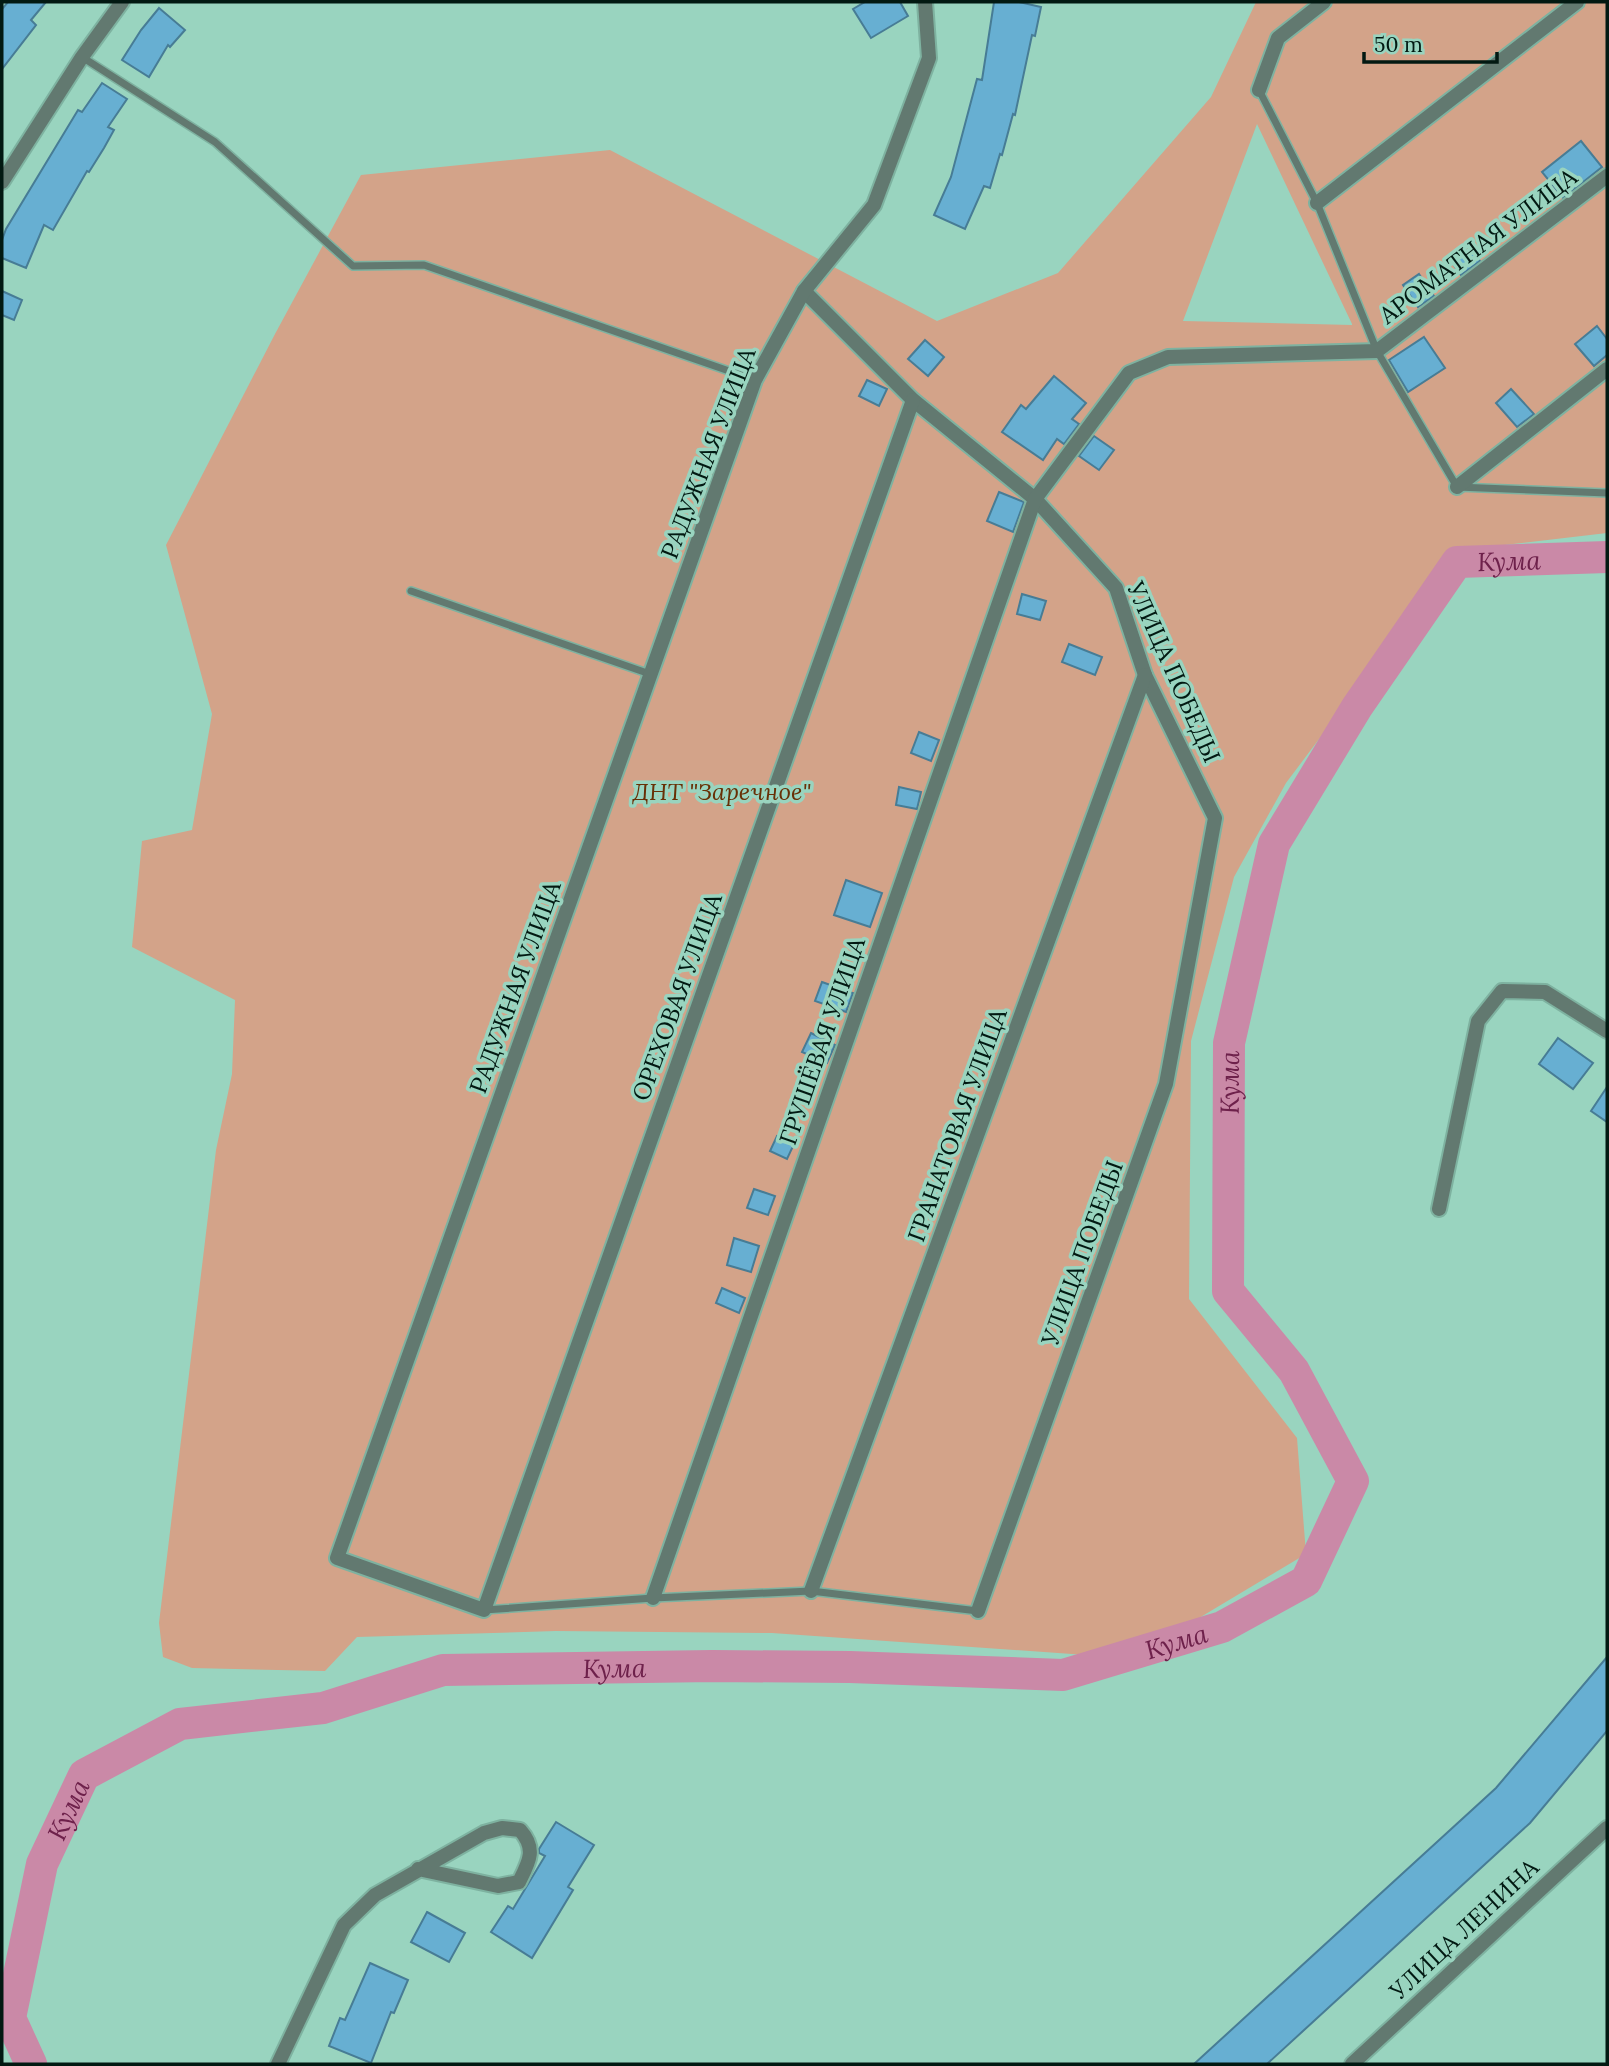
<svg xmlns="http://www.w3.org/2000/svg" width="1609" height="2066" font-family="Lora,serif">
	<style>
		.green { fill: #d3a389; fill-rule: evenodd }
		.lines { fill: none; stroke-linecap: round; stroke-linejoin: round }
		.river { stroke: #ca89a7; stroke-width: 32 }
		.building { fill: #67afd2; stroke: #477c95; stroke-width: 2 }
		.lane-casing { stroke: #7eb2a0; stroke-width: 10 }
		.street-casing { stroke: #7eb2a0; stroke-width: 18 }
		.lane { stroke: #627970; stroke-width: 7 }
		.street { stroke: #627970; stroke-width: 14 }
		.labels { text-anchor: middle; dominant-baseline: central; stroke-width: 7; stroke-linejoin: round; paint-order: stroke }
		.street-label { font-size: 24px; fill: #021912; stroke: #99d4bf }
		.park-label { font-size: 24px; font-style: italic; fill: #682f05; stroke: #99d4bf }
		.water-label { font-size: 26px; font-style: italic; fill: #6e214b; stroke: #99d4bf }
	</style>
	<rect width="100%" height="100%" fill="#99d4bf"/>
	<path class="green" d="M 1256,2 L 1607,2 L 1607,533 L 1461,550 L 1286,783 L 1234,877 L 1191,1041 L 1189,1299 L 1297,1438 L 1306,1554 L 1194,1621 L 1086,1655 L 772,1633 L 556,1631 L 357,1637 L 325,1671 L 192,1668 L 163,1657 L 159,1623 L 216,1150 L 232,1074 L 235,1000 L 132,947 L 142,841 L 192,830 L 212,714 L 166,545 L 275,334 L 361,175 L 610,150 L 937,321 L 1058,273 L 1211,97 ZM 1257,124 L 1352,324 L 1352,325 L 1183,321 Z"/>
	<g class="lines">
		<path class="river" id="s1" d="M 31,2064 L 10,2018 L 42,1864 L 84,1775 L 180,1724 L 323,1708 L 443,1670 L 712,1666 L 850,1667 L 1063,1675 L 1222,1627 L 1306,1581 L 1353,1481 L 1294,1371 L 1228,1291 L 1229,1043 L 1274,844 L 1357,707 L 1457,562 L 1607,557"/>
	</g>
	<g class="building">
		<path d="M 8,2 L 46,2 L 31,20 L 36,25 L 2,69 L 2,9 Z"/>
		<path d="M 865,2 L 900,2 L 908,16 L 871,38 L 853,9 Z"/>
		<path d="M 994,2 L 1019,2 L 1041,7 L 1035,36 L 1032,35 L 1015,115 L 1013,114 L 1002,155 L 1000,154 L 990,188 L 984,186 L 965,229 L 934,215 L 951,177 L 977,79 L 982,80 Z"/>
		<path d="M 159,8 L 185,30 L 170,47 L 168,45 L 149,77 L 122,60 L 141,30 Z"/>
		<path d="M 102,83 L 127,99 L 108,127 L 114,130 L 104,148 L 89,172 L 87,171 L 53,230 L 44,225 L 26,268 L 2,258 L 2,240 L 6,229 L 78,110 L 82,112 Z"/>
		<path d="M 1581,141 L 1602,167 L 1563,198 L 1542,172 Z"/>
		<path d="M 1470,248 L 1480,261 L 1461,275 L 1451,261 Z"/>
		<path d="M 1419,274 L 1434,296 L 1418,307 L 1403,285 Z"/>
		<path d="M 2,291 L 22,300 L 14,320 L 2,315 Z"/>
		<path d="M 1597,326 L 1607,339 L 1607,355 L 1594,366 L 1575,344 Z"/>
		<path d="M 1424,337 L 1445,368 L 1408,392 L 1389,360 Z"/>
		<path d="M 925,340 L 944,357 L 928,376 L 908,359 Z"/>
		<path d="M 1054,376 L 1086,403 L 1072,419 L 1079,424 L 1064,444 L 1057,439 L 1043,460 L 1002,432 L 1021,405 L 1026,409 Z"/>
		<path d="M 867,380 L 887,389 L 879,406 L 859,396 Z"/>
		<path d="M 1511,389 L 1534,414 L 1517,427 L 1496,403 Z"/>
		<path d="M 1094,436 L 1114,450 L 1099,470 L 1079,456 Z"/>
		<path d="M 999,492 L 1024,502 L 1013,532 L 987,521 Z"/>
		<path d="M 1022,594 L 1046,601 L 1040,620 L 1017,614 Z"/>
		<path d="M 1069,644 L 1102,657 L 1095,675 L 1062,662 Z"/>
		<path d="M 919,732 L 939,740 L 931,761 L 911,753 Z"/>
		<path d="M 899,787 L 921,792 L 917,809 L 896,805 Z"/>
		<path d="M 846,880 L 882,893 L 870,927 L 834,915 Z"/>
		<path d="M 822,982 L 853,993 L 846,1012 L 815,1001 Z"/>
		<path d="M 811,1033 L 835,1045 L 827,1063 L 802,1052 Z"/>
		<path d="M 1558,1038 L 1593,1063 L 1573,1089 L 1539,1064 Z"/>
		<path d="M 1607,1087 L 1607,1122 L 1591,1111 Z"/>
		<path d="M 777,1136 L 794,1144 L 787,1159 L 770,1151 Z"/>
		<path d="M 754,1189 L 775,1196 L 768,1215 L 747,1208 Z"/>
		<path d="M 734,1238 L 759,1246 L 751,1272 L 727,1265 Z"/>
		<path d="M 722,1288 L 745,1298 L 739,1313 L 716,1303 Z"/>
		<path d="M 1607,1657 L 1607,1731 L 1530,1823 L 1267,2064 L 1194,2064 L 1496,1788 Z"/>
		<path d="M 556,1822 L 594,1845 L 568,1887 L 573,1890 L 532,1958 L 491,1932 L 508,1906 L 513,1909 L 545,1856 L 539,1853 L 539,1849 Z"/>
		<path d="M 427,1912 L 465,1933 L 449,1962 L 411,1942 Z"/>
		<path d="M 370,1963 L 408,1980 L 394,2013 L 391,2012 L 371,2063 L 329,2046 L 340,2018 L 345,2020 Z"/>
	</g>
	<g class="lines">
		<defs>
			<g id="lane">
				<path d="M 82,57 L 215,142 L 353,266 L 424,265 L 755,380"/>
				<path d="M 1259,90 L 1317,203 L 1377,351 L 1457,487 L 1607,493"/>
				<path d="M 411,591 L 650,674"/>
				<path d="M 484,1610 L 653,1598 L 811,1591 L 978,1611"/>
			</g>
			<g id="street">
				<path d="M 1259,90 L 1278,38 L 1324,2"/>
				<path d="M 2,182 L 82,57 L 122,2"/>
				<path d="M 1317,203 L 1577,2"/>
				<path d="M 804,291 L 913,400 L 1035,499 L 1116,588 L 1145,675 L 1215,818 L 1166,1084 L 978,1611"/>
				<path d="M 913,400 L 484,1610 L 337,1558 L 755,380 L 804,291 L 874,205 L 929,58 L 925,2"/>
				<path d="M 1457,487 L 1607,369"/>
				<path d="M 1439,1209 L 1478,1021 L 1502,991 L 1545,992 L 1607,1031"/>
				<path d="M 811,1591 L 1145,675"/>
				<path d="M 653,1598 L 1035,499 L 1129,373 L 1168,357 L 1377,351 L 1607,176"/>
				<path d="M 278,2064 L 344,1925 L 375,1895 L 484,1833 L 502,1828 L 520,1830 C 537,1849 529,1862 519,1882 L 498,1886 L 418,1869"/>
				<path d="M 1352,2064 L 1607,1828"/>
			</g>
		</defs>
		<use href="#lane" class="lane-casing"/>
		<use href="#street" class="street-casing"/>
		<use href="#lane" class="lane"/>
		<use href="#street" class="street"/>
	</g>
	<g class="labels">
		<g class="street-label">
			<text transform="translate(1478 246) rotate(-37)">АРОМАТНАЯ УЛИЦА</text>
			<text transform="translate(708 453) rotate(-69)">РАДУЖНАЯ УЛИЦА</text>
			<text transform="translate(1174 672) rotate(66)">УЛИЦА ПОБЕДЫ</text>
			<text transform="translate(515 987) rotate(-70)">РАДУЖНАЯ УЛИЦА</text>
			<text transform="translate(677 997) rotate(-70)">ОРЕХОВАЯ УЛИЦА</text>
			<text transform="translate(822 1041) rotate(-71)">ГРУШЁВАЯ УЛИЦА</text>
			<text transform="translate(957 1125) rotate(-70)">ГРАНАТОВАЯ УЛИЦА</text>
			<text transform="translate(1082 1253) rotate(-70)">УЛИЦА ПОБЕДЫ</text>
			<text transform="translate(1464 1929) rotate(-43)">УЛИЦА ЛЕНИНА</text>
		</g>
		<g class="park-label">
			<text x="722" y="791">ДНТ "Заречное"</text>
		</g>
		<g class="water-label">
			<text stroke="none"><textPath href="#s1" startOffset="2746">Кума</textPath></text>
			<text stroke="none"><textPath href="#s1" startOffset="2114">Кума</textPath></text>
			<text stroke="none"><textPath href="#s1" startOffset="1423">Кума</textPath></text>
			<text stroke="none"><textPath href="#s1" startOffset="856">Кума</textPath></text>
			<text stroke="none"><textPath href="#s1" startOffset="268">Кума</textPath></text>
		</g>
	</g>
	<rect width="1609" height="2066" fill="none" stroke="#021912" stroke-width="7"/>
	<path d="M1364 52v10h133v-10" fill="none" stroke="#021912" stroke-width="3.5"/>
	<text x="1374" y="52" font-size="21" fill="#021912" stroke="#99d4bf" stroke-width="5" paint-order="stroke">50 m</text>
</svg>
